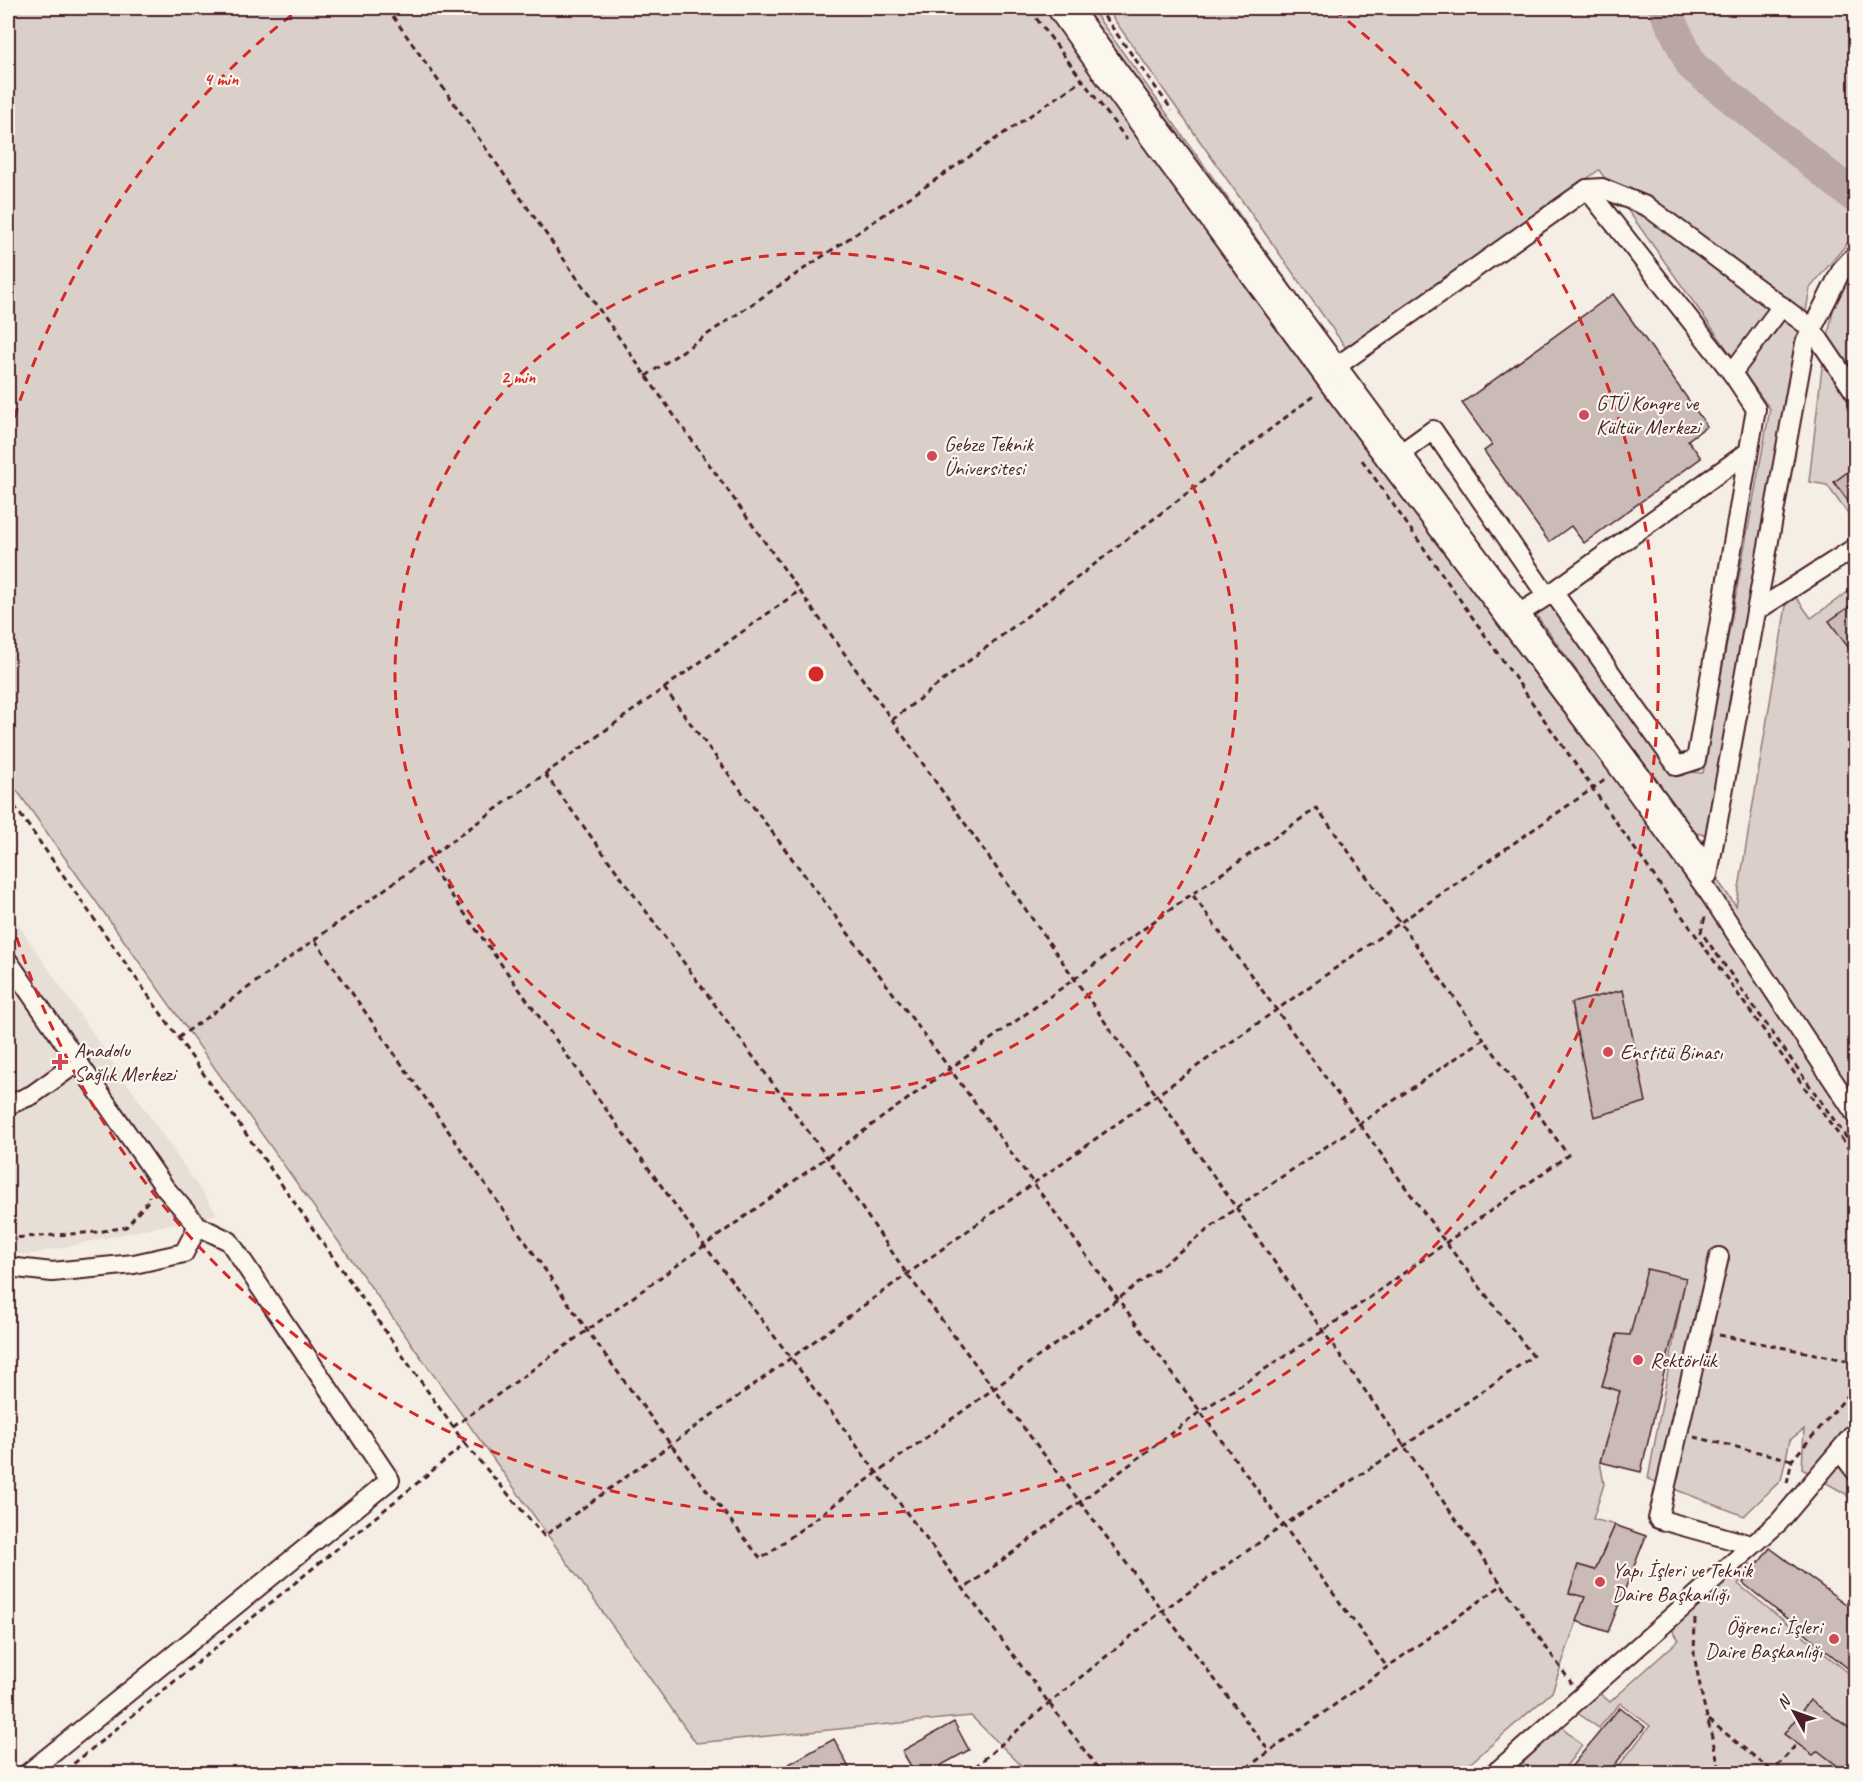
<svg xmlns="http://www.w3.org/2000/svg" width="1863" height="1781" font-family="Caveat,sans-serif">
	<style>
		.built { fill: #e7dfd6 }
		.green { fill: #dbd0c9; stroke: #92787a; stroke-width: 1.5 }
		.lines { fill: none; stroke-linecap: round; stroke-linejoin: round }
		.river { stroke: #baa7a5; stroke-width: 32 }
		.building { fill: #cabbb6; stroke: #4a1f2b; stroke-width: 1.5 }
		.minor-casing { stroke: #4a1f2b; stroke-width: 22 }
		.path { stroke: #4a1f2b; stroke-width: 3; stroke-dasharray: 6 4.5; stroke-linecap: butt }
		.minor { stroke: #fbf7ec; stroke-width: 18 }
		.ring { fill: none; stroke: #d62828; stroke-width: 3; stroke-dasharray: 10 8 }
		.poi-dot { fill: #d1495b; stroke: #fbf7ec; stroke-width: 2 }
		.labels { text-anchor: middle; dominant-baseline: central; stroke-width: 4.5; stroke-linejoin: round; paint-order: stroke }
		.poi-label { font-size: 21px; fill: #4a1f2b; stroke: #fbf7ec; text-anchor: start }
		.centre { fill: #d62828; stroke: #fbf7ec; stroke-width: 3 }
		.ring-label { font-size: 18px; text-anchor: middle; font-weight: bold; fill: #d62828; stroke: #fbf7ec; stroke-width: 4.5; stroke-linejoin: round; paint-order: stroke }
	</style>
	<rect width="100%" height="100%" fill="#f4eee4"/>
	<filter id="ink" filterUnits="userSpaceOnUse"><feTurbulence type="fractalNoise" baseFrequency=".0167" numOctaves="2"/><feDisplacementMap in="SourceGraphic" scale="12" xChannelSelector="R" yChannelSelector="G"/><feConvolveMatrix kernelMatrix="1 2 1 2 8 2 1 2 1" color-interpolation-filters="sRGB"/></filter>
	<g filter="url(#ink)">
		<path class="built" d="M 8,910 L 217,1214 L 28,1255 L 8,1253 Z"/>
		<g class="green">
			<path d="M 8,8 L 1091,8 L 1736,906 L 1789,588 L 1811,618 L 1855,587 L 1855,1508 L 1846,1494 L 1802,1469 L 1804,1429 L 1790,1440 L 1781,1480 L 1744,1516 L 1648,1479 L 1685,1279 L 1630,1335 L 1617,1335 L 1602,1386 L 1620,1391 L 1600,1462 L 1604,1484 L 1593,1519 L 1615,1525 L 1595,1570 L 1578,1565 L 1569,1593 L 1585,1597 L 1552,1692 L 1459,1773 L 1029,1773 L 971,1716 L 696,1743 L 8,778 Z"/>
			<path d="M 1106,8 L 1855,8 L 1855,234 L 1810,288 L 1714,836 L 1695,833 L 1534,612 L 1549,601 L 1670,771 L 1703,773 L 1770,409 L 1599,170 L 1346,348 Z"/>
			<path d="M 1853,272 L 1856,307 L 1855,521 L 1854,522 L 1827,485 L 1809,482 L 1822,367 L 1836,294 Z"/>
			<path d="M 1742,1558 L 1753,1566 L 1738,1584 L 1855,1678 L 1855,1773 L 1613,1773 L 1650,1726 L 1620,1703 L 1599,1728 L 1576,1712 L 1598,1692 L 1610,1702 L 1679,1640 L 1669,1625 Z"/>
			<path d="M 1561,1726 L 1582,1745 L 1561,1773 L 1523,1773 L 1517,1769 Z"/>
		</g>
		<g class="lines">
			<path class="river" d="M 1664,8 L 1692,66 L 1856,198"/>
		</g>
		<g class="building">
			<path d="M 1613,294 L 1707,426 L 1688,440 L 1701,458 L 1584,543 L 1571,526 L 1549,542 L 1484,451 L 1492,445 L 1462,403 Z"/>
			<path d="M 1856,466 L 1856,512 L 1834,482 Z"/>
			<path d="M 1856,602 L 1856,658 L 1829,621 Z"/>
			<path d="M 1623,990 L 1646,1102 L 1594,1117 L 1571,1003 Z"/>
			<path d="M 1647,1269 L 1686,1278 L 1641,1472 L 1600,1462 L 1620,1391 L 1602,1386 L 1617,1334 L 1630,1335 Z"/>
			<path d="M 1615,1525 L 1646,1536 L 1608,1632 L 1576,1621 L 1585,1597 L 1569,1593 L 1578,1565 L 1595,1570 Z"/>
			<path d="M 1770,1548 L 1846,1604 L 1856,1593 L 1856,1675 L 1743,1583 Z"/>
			<path d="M 1810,1700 L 1856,1733 L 1856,1773 L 1847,1773 L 1818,1751 L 1813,1755 L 1784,1734 Z"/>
			<path d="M 1620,1707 L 1645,1727 L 1608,1773 L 1566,1773 Z"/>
			<path d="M 954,1722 L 969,1750 L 927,1773 L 915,1773 L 902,1751 Z"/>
			<path d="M 834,1739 L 849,1768 L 839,1773 L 773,1773 Z"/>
		</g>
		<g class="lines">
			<defs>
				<g id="minor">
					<path d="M 1056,8 L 1099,69 L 1329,384 L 1620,770 L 1707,890 L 1856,1115"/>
					<path d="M 1072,8 L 1709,868"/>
					<path d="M 1337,366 L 1587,189 L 1602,188 L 1648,207 L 1812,329 L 1856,394"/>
					<path d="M 1732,373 L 1782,306"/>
					<path d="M 1401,453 L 1433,430 L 1547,596"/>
					<path d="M 1553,592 L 1677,766 L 1696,760 L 1756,409 L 1732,373 L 1587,189"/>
					<path d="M 1756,611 L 1856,547"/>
					<path d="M 1520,613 L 1553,592 L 1748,452"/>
					<path d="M 1708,875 L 1805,343 L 1842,269 L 1856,254"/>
					<path d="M 8,961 L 165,1188 L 198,1226 L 229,1241 L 390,1480 L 27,1774"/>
					<path d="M 8,1105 L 32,1095 L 78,1062"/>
					<path d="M 1719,1257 L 1658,1519 L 1751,1545"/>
					<path d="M 8,1267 L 52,1272 L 134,1264 L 184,1253 L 198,1226"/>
					<path d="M 1840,1451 L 1856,1472"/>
					<path d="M 1494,1774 L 1779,1522 L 1856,1431"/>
				</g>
			</defs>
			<use href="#minor" class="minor-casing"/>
			<g class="path">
				<path d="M 387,8 L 646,376 L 892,720 L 1572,1684"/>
				<path d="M 1036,8 L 1036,18 L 1127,140"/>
				<path d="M 1098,8 L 1172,110"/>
				<path d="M 646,376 L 1084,79"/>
				<path d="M 1362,460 L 1682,916 L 1856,1159"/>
				<path d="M 664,688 L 950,1069 L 1387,1667"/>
				<path d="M 892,720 L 1316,394"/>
				<path d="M 545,774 L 827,1157 L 907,1274 L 1269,1751"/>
				<path d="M 8,797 L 465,1444 L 61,1774"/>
				<path d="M 426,860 L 704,1245 L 791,1358 L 1102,1774"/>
				<path d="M 1705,917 L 1701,932 L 1856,1151"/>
				<path d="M 315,940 L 587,1330 L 671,1445 L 761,1559 L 877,1473 L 1118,1299 L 1236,1208 L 1484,1039 L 1568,1155 L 1323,1331 L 1201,1411 L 964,1589"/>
				<path d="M 178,1038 L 799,591"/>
				<path d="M 8,1236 L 12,1238 L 98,1232 L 126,1227 L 149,1200 L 149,1196"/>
				<path d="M 1719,1335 L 1856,1362"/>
				<path d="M 453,1427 L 1192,894 L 1317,808 L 1484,1039"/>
				<path d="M 1694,1437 L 1792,1460"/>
				<path d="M 465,1444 L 544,1536 C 897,1282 1248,1026 1605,780"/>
				<path d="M 1787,1483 L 1792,1460 L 1856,1386"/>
				<path d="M 1695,1619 L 1694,1655 L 1703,1701 L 1721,1774"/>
				<path d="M 1709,1720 L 1776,1774"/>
				<path d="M 967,1774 L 1049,1703 L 1162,1611 L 1284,1525 L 1404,1446 L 1533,1356 L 1446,1243 L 1192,894"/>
				<path d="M 1238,1774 L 1502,1585"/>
				<path d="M 1770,1774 L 1797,1744"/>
			</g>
			<use href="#minor" class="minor"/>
		</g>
	</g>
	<g class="ring">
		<circle cx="816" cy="674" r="421"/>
		<path d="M9 435A842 842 0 0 1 298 10M1334 10A842 842 0 1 1 9 913"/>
	</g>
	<g class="poi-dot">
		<circle cx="1584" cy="415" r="6"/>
		<circle cx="932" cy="456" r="6"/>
		<circle cx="1608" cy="1052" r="6"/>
		<path d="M57 1053h6v6h6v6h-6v6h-6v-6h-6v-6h6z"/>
		<circle cx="1638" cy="1360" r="6"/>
		<circle cx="1600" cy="1582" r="6"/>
		<circle cx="1834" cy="1639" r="6"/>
	</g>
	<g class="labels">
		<g class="poi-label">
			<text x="1596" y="403">GTÜ Kongre ve<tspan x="1596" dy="24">Kültür Merkezi</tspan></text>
			<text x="944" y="444">Gebze Teknik<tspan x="944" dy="24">Üniversitesi</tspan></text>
			<text x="74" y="1050">Anadolu<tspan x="74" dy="24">Sağlık Merkezi</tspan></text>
			<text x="1620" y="1052">Enstitü Binası</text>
			<text x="1650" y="1360">Rektörlük</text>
			<text x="1612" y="1570">Yapı İşleri ve Teknik<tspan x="1612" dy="24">Daire Başkanlığı</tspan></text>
			<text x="1822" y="1627" text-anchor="end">Öğrenci İşleri<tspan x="1822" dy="24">Daire Başkanlığı</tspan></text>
		</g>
	</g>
	<circle cx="816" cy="674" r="9" class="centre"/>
	<g class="ring-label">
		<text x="221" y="85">4 min</text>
		<text x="518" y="383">2 min</text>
	</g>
	<rect width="1863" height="1781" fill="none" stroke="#fbf7ec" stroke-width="30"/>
	<rect x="15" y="15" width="1833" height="1751" fill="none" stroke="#4a1f2b" stroke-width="2" filter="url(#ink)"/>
	<g transform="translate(1794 1712) rotate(310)" stroke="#fbf7ec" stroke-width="4.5" paint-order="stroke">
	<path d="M0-4.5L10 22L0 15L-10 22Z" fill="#4a1f2b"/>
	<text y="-9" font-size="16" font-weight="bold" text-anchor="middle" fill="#4a1f2b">N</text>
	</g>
</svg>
